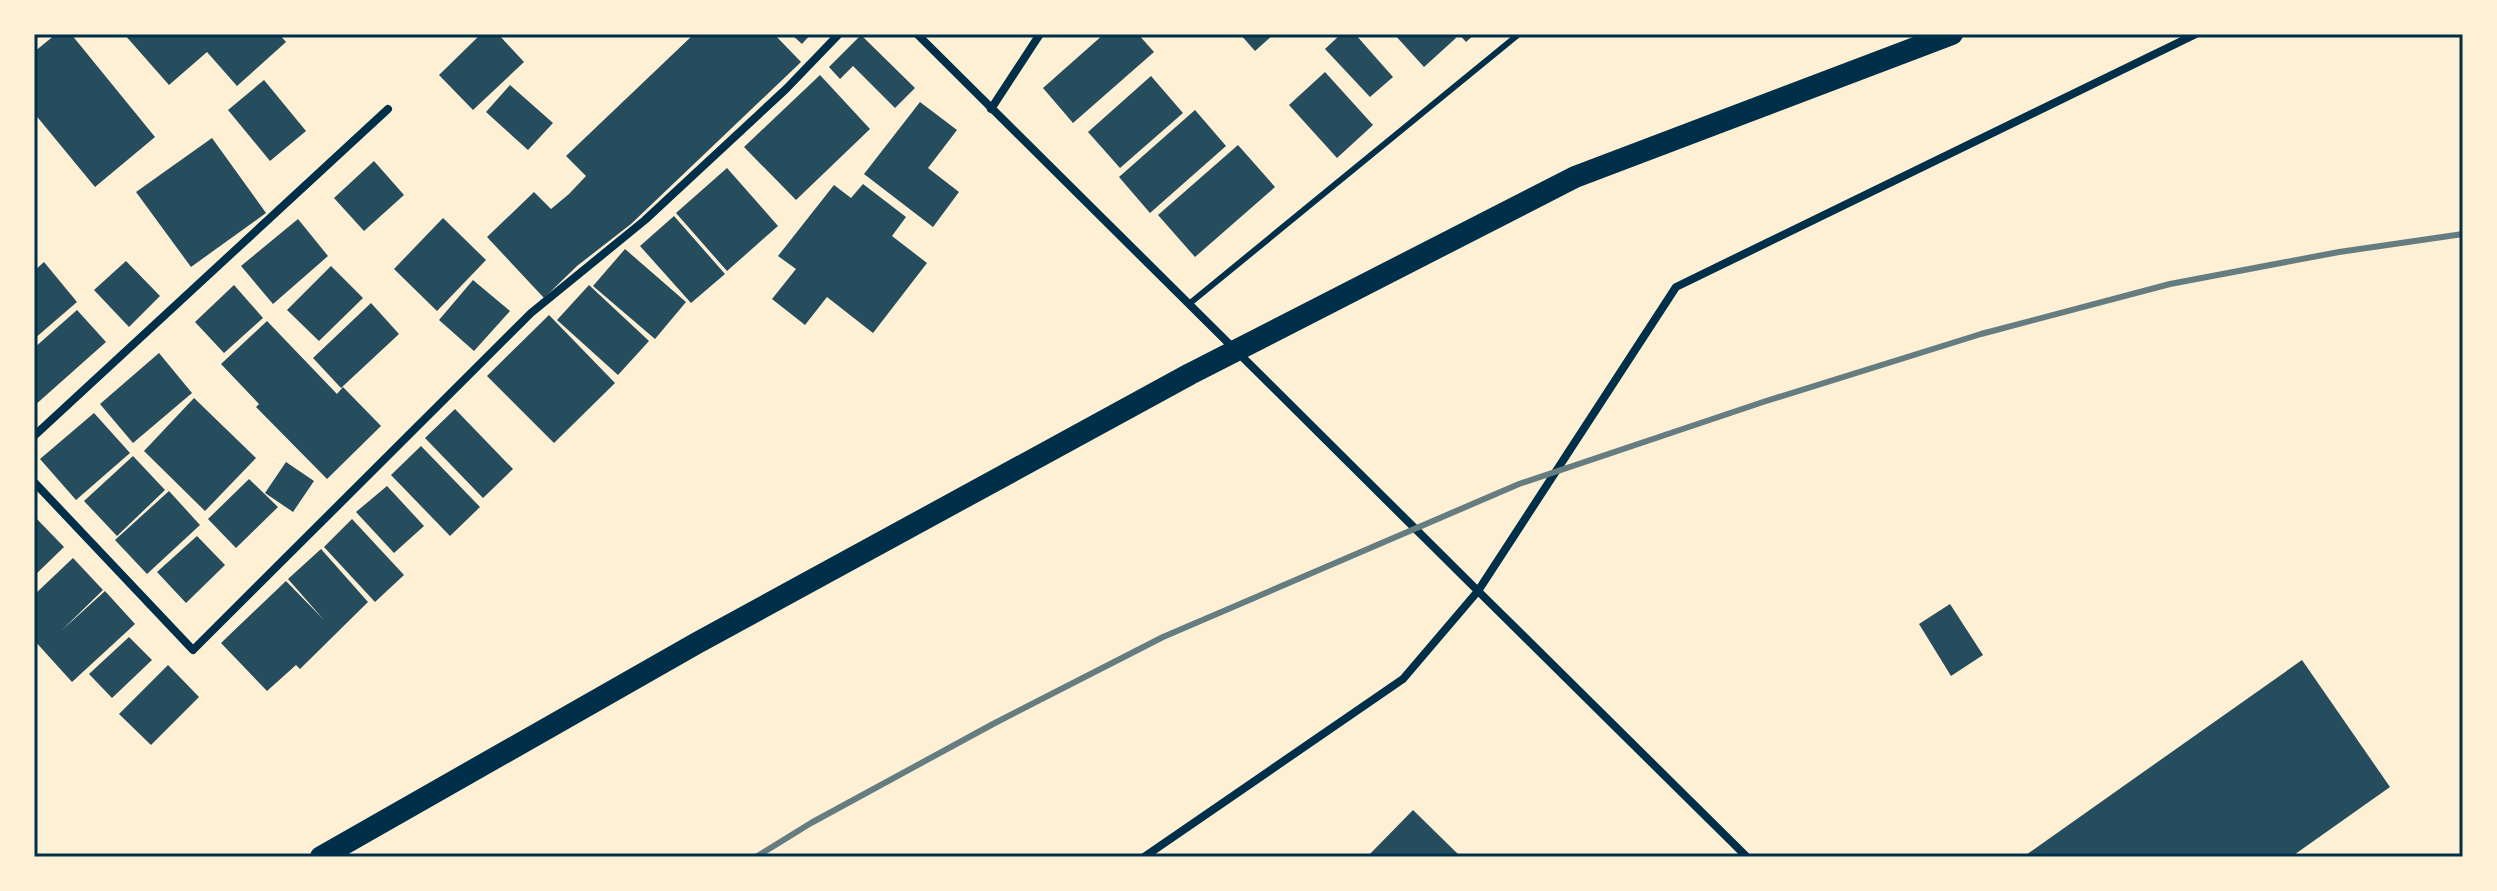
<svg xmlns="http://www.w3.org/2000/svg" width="2497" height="891" font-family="Mulish,sans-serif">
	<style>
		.building { fill: #264d5e }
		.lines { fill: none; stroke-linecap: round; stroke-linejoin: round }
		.service { stroke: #003049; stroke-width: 6 }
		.minor { stroke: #003049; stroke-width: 8 }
		.trunk { stroke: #003049; stroke-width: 22 }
		.rail { stroke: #657d81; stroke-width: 6 }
		.neatline { fill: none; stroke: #003049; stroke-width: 3 }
	</style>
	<rect width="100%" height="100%" fill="#fdf0d5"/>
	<g class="building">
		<path d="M 56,34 L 71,34 L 155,137 L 95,187 L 34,113 L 34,52 Z"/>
		<path d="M 124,34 L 279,34 L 286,42 L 237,86 L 207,52 L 169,85 Z"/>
		<path d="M 481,34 L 498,34 L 524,62 L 473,110 L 439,75 Z"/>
		<path d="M 694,34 L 774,34 L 801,62 L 631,224 L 577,266 L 544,298 L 487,237 L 534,192 L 551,209 L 569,194 L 586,176 L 566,156 Z"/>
		<path d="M 791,34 L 811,34 L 802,44 Z"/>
		<path d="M 1104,34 L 1138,34 L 1154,52 L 1073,123 L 1043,88 Z"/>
		<path d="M 1240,34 L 1274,34 L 1255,51 Z"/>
		<path d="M 1341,34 L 1355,34 L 1393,77 L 1370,97 L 1325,49 Z"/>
		<path d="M 1394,34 L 1452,34 L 1456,38 L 1424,67 Z"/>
		<path d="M 1459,34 L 1475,34 L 1466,42 Z"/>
		<path d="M 861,35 L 915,88 L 895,108 L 853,66 L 840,79 L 829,67 Z"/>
		<path d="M 1325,72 L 1373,125 L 1337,158 L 1289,105 Z"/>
		<path d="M 820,75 L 870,129 L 796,200 L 744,147 Z"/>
		<path d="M 1151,76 L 1183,113 L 1120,168 L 1088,132 Z"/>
		<path d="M 264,80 L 306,131 L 270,161 L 228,110 Z"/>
		<path d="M 510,85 L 553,123 L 528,150 L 486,112 Z"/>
		<path d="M 920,102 L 957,130 L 928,168 L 959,192 L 933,227 L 864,174 Z"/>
		<path d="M 1195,110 L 1226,146 L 1150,213 L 1119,177 Z"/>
		<path d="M 212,138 L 266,213 L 191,267 L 136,192 Z"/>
		<path d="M 1238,145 L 1275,187 L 1195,257 L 1158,215 Z"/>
		<path d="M 374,161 L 404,195 L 364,231 L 334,198 Z"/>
		<path d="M 727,168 L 778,226 L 727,271 L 676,213 Z"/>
		<path d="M 863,184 L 906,217 L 892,236 L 927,263 L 873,333 L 827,297 L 805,325 L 772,299 L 796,269 L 778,256 L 834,185 L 851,198 Z"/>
		<path d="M 674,216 L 725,274 L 691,303 L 640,246 Z"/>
		<path d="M 443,218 L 486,260 L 437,311 L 394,269 Z"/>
		<path d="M 298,219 L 328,256 L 273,304 L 241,266 Z"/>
		<path d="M 625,249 L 686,302 L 655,339 L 593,286 Z"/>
		<path d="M 126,261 L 160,296 L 129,327 L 94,290 Z"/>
		<path d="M 44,262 L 77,302 L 34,339 L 34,271 Z"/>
		<path d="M 331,266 L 363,298 L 319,341 L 287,310 Z"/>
		<path d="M 473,280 L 510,311 L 474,351 L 439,320 Z"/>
		<path d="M 234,285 L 263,318 L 224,353 L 195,322 Z"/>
		<path d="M 589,285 L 649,341 L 618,375 L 557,320 Z"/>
		<path d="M 371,303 L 399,334 L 341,388 L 313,358 Z"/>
		<path d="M 77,310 L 106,342 L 34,406 L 34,348 Z"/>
		<path d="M 549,315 L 615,383 L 554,443 L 487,376 Z"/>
		<path d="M 267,321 L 337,394 L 343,387 L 381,426 L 327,479 L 256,407 L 259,404 L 221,364 Z"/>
		<path d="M 159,353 L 192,393 L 133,443 L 100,404 Z"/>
		<path d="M 194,398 L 256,458 L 205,511 L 144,451 Z"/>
		<path d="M 455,409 L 513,469 L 483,498 L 425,438 Z"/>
		<path d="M 94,413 L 130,453 L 76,500 L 40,459 Z"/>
		<path d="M 421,446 L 480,507 L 450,536 L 391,475 Z"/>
		<path d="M 133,456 L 165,490 L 117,536 L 84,501 Z"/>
		<path d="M 286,462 L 314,481 L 293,512 L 265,493 Z"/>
		<path d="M 249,479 L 278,507 L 236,548 L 208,519 Z"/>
		<path d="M 387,486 L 424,526 L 394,553 L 356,512 Z"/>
		<path d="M 169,491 L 200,525 L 147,574 L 115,540 Z"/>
		<path d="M 34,516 L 64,547 L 34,576 Z"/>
		<path d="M 352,519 L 404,575 L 375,602 L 324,547 Z"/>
		<path d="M 197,536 L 225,565 L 186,603 L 157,572 Z"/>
		<path d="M 321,549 L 368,602 L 300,669 L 296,665 L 267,691 L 221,643 L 286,581 L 324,620 L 288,579 Z"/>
		<path d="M 73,558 L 103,590 L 61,631 L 105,591 L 135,624 L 72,682 L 34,640 L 34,595 Z"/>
		<path d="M 1950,604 L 1983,655 L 1951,676 L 1919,624 Z"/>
		<path d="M 129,637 L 152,660 L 112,698 L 89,674 Z"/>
		<path d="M 2302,660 L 2390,787 L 2291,857 L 2023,857 Z"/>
		<path d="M 168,665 L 199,697 L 151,745 L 119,714 Z"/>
		<path d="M 1413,810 L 1461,857 L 1367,857 Z"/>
	</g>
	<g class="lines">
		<path class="service" d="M 1189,304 L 1519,34"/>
		<g class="minor">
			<path d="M 917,34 L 1478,591 L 1403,679 L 1144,857"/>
			<path d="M 991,109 L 1040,34"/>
			<path d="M 34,436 L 388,109"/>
			<path d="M 34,482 L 193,650 L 531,313 L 645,220 L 786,89 L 839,34"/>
			<path d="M 1747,857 L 1478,591 L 1676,287 L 2196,34"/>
		</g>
		<path class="trunk" d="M 321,857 L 697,643 L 1190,374 L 1575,177 L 1952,34"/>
		<path class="rail" d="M 756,857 L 811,823 L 993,724 L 1163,637 L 1519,484 L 1763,402 L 1981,334 L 2170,284 L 2339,252 L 2463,234"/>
	</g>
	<rect width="2497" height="891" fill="none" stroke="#fdf0d5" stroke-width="72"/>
	<rect x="36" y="36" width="2425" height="819" class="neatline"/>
</svg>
